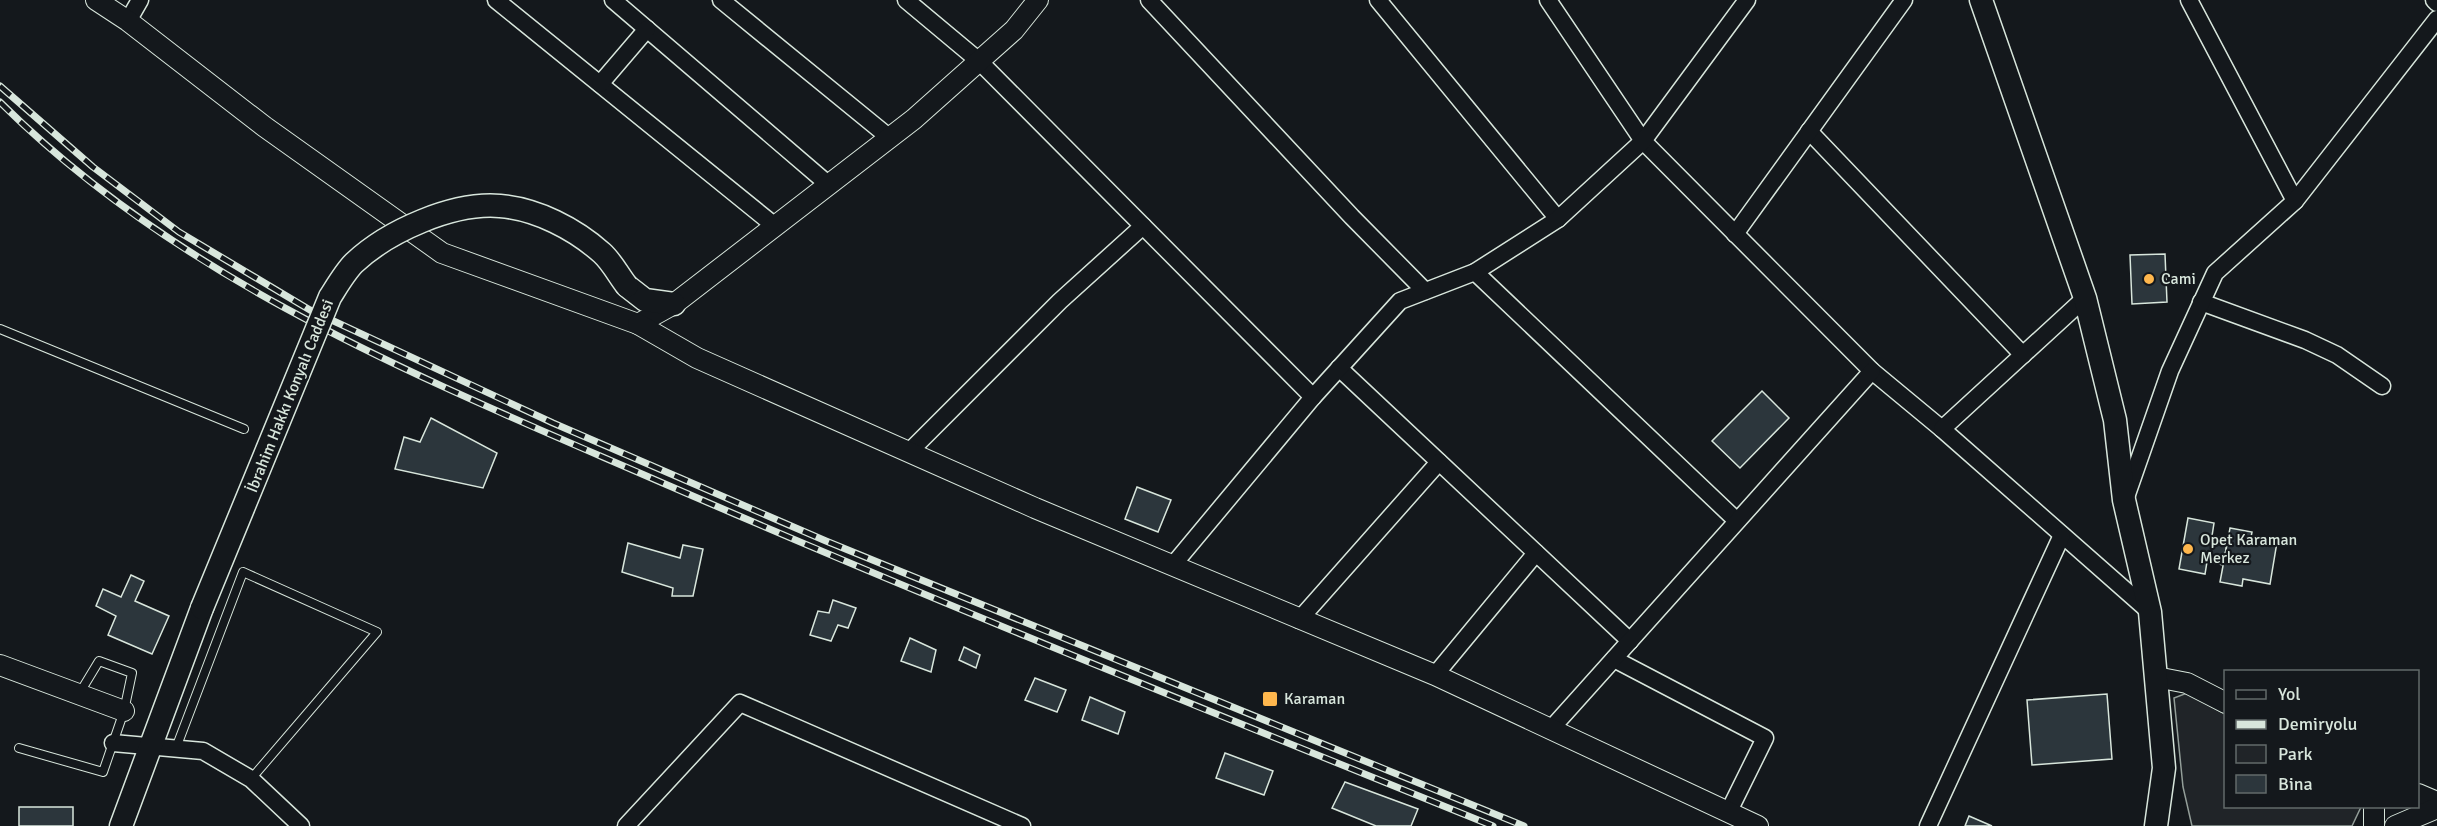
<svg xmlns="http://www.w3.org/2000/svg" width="2437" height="826" font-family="Signika,sans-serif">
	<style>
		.green { fill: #202428; stroke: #939e99; stroke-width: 1.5 }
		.building { fill: #2c363c; stroke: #d8e6dc; stroke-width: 1.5 }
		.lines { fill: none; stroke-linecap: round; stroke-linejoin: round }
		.service-casing { stroke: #d8e6dc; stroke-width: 10 }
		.minor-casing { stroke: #d8e6dc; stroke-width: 19 }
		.tertiary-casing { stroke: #d8e6dc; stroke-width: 22 }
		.secondary-casing { stroke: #d8e6dc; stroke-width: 25 }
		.service { stroke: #14181c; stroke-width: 8 }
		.minor { stroke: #14181c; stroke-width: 16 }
		.tertiary { stroke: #14181c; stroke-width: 20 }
		.secondary { stroke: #14181c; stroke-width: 22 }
		.rail-casing { stroke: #d8e6dc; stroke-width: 7 }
		.rail { stroke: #14181c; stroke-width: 4.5; stroke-dasharray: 14; stroke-linecap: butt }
		.secondary-bridge-casing { stroke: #d8e6dc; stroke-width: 25; stroke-linecap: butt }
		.secondary-bridge { stroke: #14181c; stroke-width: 22 }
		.poi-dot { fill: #ffb74d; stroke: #14181c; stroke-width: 2 }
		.labels { text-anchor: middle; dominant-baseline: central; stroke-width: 4.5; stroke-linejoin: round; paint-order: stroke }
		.poi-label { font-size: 16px; fill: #d8e6dc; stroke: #14181c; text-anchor: start }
		.street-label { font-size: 16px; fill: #d8e6dc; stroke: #14181c }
	</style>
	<rect width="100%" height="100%" fill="#14181c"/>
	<path class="green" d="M 2187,693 L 2225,714 L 2226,806 L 2361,807 L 2352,826 L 2192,826 L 2183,787 L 2174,698 Z"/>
	<g class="building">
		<path d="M 2165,254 L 2167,302 L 2132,304 L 2130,255 Z"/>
		<path d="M 1762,391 L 1789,418 L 1740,468 L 1712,441 Z"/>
		<path d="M 431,418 L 497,453 L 483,488 L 395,469 L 404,437 L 420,442 Z"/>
		<path d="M 1137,487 L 1171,500 L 1158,532 L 1125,519 Z"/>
		<path d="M 2188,518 L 2214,523 L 2212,536 L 2228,539 L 2223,565 L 2207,562 L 2205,574 L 2179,569 Z"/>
		<path d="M 2230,528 L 2252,532 L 2251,537 L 2277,542 L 2270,584 L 2243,579 L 2242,586 L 2220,582 Z"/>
		<path d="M 628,543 L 680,558 L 683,545 L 703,549 L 693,596 L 672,596 L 673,588 L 622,572 Z"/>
		<path d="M 131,575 L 144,581 L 135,601 L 169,616 L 152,654 L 108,635 L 116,616 L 96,606 L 103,589 L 121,597 Z"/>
		<path d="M 833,600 L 856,608 L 848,628 L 838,625 L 831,641 L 810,635 L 818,611 L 829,613 Z"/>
		<path d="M 910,638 L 936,650 L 931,672 L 901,661 Z"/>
		<path d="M 964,647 L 980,655 L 976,668 L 959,660 Z"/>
		<path d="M 1035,678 L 1066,690 L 1057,712 L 1025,700 Z"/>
		<path d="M 2107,694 L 2112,759 L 2032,765 L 2027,700 Z"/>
		<path d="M 1090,697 L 1125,712 L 1118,734 L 1082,720 Z"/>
		<path d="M 1225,753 L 1273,771 L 1264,795 L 1216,778 Z"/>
		<path d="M 1345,782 L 1418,809 L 1411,826 L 1376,826 L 1332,808 Z"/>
		<rect x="19" y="807" width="54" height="19"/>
		<path d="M 1969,816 L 1992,826 L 1965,826 Z"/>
	</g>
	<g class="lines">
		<defs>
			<g id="service">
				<path d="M 0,329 L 244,429"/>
				<path d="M 19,748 L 103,772 L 124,711 L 132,673 L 99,661 L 79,694"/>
				<path d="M 176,748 L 243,572 L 377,632 L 251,779"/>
			</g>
			<g id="minor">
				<path d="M 496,0 L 775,226"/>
				<path d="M 613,0 L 829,185"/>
				<path d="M 721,0 L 890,138"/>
				<path d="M 906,0 L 979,61 L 1313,397"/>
				<path d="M 1149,0 L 1352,217 L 1425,291"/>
				<path d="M 1378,0 L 1558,219"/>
				<path d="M 1548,0 L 1643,141 L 1872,371 L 1942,429 L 2150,612"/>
				<path d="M 2189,0 L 2295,201"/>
				<path d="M 2434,0 L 2437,3"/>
				<path d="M 128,21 L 140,0"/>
				<path d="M 600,84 L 647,29"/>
				<path d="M 1809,131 L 2023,355"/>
				<path d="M 1735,234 L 1904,0"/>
				<path d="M 1475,272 L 1737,521"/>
				<path d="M 2201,302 L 2305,340 L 2337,355 L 2382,386"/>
				<path d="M 1339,368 L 1630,641"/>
				<path d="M 1942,429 L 2085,298"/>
				<path d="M 910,451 L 1060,301 L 1143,226"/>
				<path d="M 2126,497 L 2170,371 L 2215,273 L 2295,201 L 2437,19"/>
				<path d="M 1173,565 L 1313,397 L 1400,301 L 1475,272 L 1558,219 L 1643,141 L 1747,0"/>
				<path d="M 1299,620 L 1439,462"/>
				<path d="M 1614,659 L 1765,738 L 1728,813"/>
				<path d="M 1435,675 L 1536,553"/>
				<path d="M 1550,730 L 1872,371"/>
				<path d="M 113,743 L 203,751 L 251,779 L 301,826"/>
				<path d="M 626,826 L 740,703 L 1022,826"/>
				<path d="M 1928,826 L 2062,535"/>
			</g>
			<g id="tertiary">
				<path d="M 96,0 L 128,21 L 265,127 L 442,253 L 638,324 L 674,304 L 914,119 L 1014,30 L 1038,0"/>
				<path d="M 638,324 L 697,358 L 1035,508 L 1435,675 L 1758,826"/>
				<path d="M 0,665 L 124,711"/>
				<path d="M 2156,677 L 2187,683 L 2226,703"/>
				<path d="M 2418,794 L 2437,802"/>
				<path d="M 2374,826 L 2374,806"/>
				<path d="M 2395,826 L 2437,808"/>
			</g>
			<g id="secondary">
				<path d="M 1981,0 L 2085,298 L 2115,420 L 2124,500 L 2150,612 L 2164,768 L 2156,826"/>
				<path d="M 627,286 L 645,300 L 674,304"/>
				<path d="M 121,826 L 202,608"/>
			</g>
		</defs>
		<use href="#service" class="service-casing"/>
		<use href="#minor" class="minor-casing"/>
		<use href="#tertiary" class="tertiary-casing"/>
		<use href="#secondary" class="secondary-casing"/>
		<use href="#service" class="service"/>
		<use href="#minor" class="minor"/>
		<use href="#tertiary" class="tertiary"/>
		<use href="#secondary" class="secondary"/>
		<defs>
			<g id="rail">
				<path d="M 0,86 L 93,167 L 179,232 L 310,310 L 553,423 L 826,541 L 1524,826"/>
				<path d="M 0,102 C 186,287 436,384 672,487 C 944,605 1219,715 1493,826"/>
			</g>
		</defs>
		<use href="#rail" class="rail-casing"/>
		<use href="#rail" class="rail"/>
		<defs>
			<path id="secondary-bridge" d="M 202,608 L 330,297 C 337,286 345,272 354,263 C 388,231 453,202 500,206 C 537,209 575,229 602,253 C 612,262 619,276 627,286"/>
		</defs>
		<use href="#secondary-bridge" class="secondary-bridge-casing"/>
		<use href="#secondary-bridge" class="secondary-bridge"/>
	</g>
	<g class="poi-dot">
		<circle cx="2149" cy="279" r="6"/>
		<circle cx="2188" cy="549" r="6"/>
		<rect x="1262" y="691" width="16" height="16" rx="3"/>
	</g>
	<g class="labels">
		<g class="poi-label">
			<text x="2161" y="279">Cami</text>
			<text x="2200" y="540">Opet Karaman<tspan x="2200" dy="18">Merkez</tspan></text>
			<text x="1284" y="699">Karaman</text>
		</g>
		<g class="street-label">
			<text transform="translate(290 396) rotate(-68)">İbrahim Hakkı Konyalı Caddesi</text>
		</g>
	</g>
	<rect x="2224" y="670" width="195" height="138" fill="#14181c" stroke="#626a69" stroke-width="1.5"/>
	<rect x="2236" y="690" width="30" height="9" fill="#14181c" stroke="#626a69" stroke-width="1.5"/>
	<text x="2278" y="700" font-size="18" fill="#d8e6dc">Yol</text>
	<rect x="2236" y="720" width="30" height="9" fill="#d8e6dc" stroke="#626a69" stroke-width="1.5"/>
	<text x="2278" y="730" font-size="18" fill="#d8e6dc">Demiryolu</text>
	<rect x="2236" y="745" width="30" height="18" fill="#202428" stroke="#626a69" stroke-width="1.5"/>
	<text x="2278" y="760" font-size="18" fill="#d8e6dc">Park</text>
	<rect x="2236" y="775" width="30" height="18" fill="#2c363c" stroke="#626a69" stroke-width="1.5"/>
	<text x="2278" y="790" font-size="18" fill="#d8e6dc">Bina</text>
</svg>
